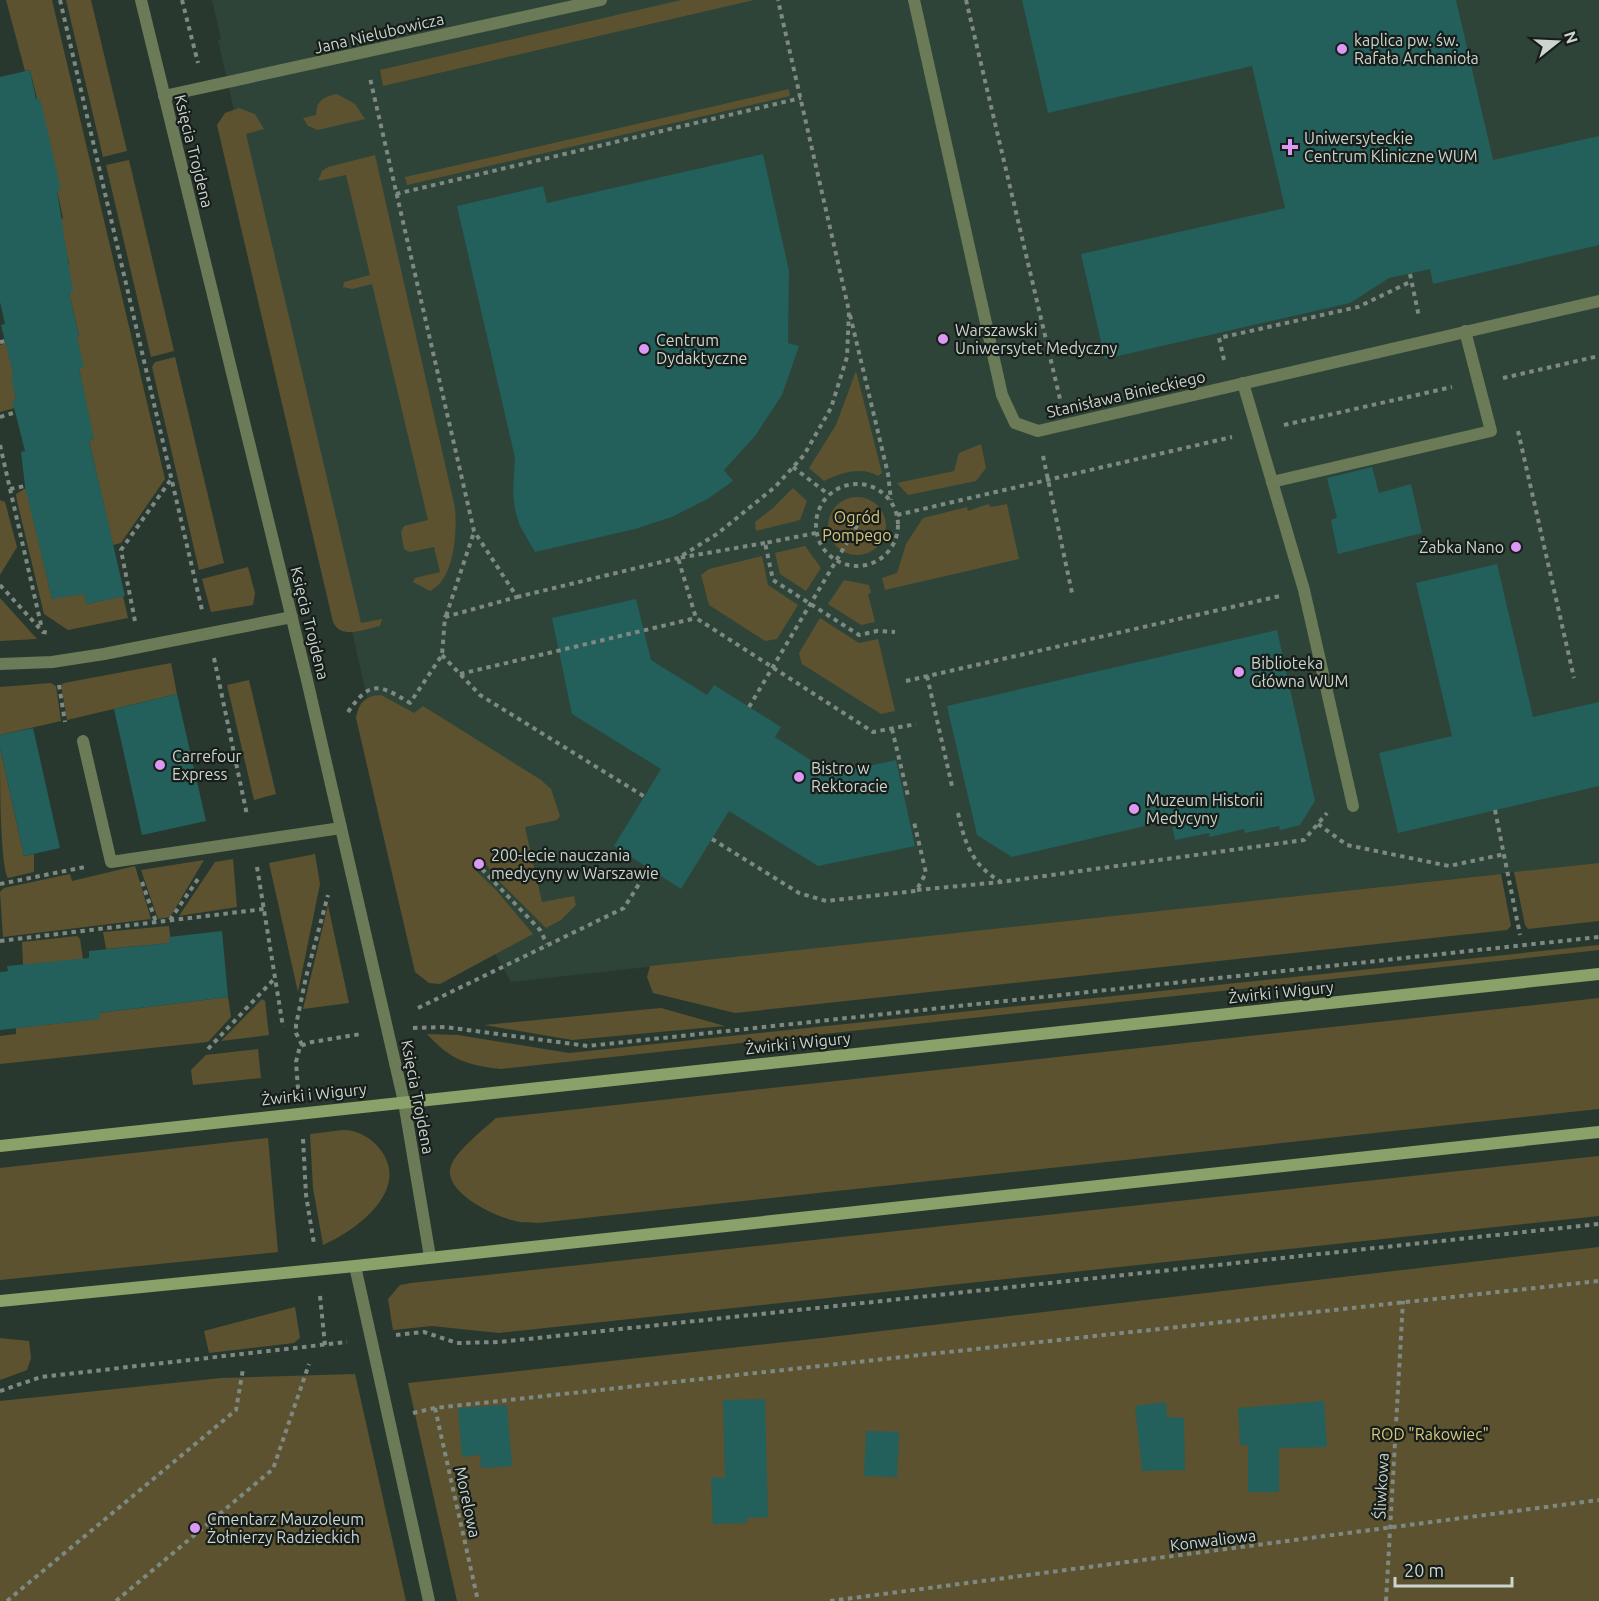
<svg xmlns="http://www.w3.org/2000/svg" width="1599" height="1601" font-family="Ubuntu,sans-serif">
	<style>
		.built { fill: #2e4438 }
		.green { fill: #5c522f }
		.building { fill: #235f5b }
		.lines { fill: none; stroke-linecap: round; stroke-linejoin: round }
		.path { stroke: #7d8982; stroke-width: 4; stroke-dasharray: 4.5 4.5; stroke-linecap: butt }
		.lane { stroke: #6b7a57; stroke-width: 12 }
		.street { stroke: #6b7a57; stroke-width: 12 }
		.secondary { stroke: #8aa169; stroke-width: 12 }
		.poi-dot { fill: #dc99f4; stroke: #171e1a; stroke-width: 2 }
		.labels { text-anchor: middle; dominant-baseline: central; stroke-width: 4.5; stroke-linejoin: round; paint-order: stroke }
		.street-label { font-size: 16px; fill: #cbd4cf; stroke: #171e1a }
		.poi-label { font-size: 16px; fill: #cbd4cf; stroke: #171e1a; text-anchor: start }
		.park-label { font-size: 16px; fill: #d8c680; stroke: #171e1a }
	</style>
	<rect width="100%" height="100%" fill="#29382f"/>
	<path class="built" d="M 212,0 L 1599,0 L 1599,863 L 511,982 L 496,955 L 417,918 L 218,40 L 221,39 Z"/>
	<g class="green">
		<path d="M 6,0 L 52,0 L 165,479 L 121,543 L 113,545 L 89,440 L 93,439 L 79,368 L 77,337 L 79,336 L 69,293 L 67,265 L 69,264 L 60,220 L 63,218 L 57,190 L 60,190 L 30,70 L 25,71 Z"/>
		<path d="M 66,0 L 91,0 L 127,151 L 103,157 Z"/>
		<path d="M 681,0 L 754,0 L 383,86 L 380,70 Z"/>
		<path d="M 789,89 L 790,96 L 407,185 L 405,177 Z"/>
		<path d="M 337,94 L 355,104 L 365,119 L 318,130 L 308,126 L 303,118 L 316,115 C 317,100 323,97 337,94 Z"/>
		<path d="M 239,108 L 255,114 L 264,129 L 246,134 L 361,623 L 382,619 L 380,626 C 365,629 341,640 333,622 L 217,125 L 225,113 Z"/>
		<path d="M 375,155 L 455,508 C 457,532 455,579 430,591 L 413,582 L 415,578 L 440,572 L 434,547 L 410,552 L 404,549 L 401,532 L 404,526 L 428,520 L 372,284 L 352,289 L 343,287 L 344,282 L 370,275 L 346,175 L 318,181 L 322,171 L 328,167 Z"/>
		<path d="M 129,160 L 174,351 L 151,357 L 106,165 Z"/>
		<path d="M 6,343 L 14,377 L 12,377 L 16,399 L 15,408 L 0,412 L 0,345 Z"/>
		<path d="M 175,357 L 224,563 L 199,570 L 152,367 L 155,362 Z"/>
		<path d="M 856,371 L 882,473 L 878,476 C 862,466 840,473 824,481 L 809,468 L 836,425 Z"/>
		<path d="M 981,444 L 986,468 L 976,481 L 908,495 L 897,483 L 954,471 L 959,453 Z"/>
		<path d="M 26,488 L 52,599 L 82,586 L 87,604 L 123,596 L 128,618 L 68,630 L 44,614 L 17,501 L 16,494 Z"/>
		<path d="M 793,488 L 807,501 L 800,520 L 756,531 L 755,522 L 773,508 Z"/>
		<circle cx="857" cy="526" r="29"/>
		<path d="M 0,500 L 5,502 L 17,547 L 0,575 Z"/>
		<path d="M 988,504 L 991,507 L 1007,504 L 1019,559 L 885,590 L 882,578 L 897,573 L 906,544 L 923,518 L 967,507 L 968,511 Z"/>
		<path d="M 805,546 L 821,568 L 806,591 L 780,574 L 775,553 Z"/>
		<path d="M 762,556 L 768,585 L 798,605 L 777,639 L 765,641 L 709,605 L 701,575 L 709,569 Z"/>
		<path d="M 248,567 L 255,593 L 253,605 L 211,612 L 202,579 Z"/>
		<path d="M 844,580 L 869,585 L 871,593 L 868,594 L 875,622 L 861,625 L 828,604 Z"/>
		<path d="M 0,598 L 37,639 L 0,641 Z"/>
		<path d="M 820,618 L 859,643 L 878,639 L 895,711 L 881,714 L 802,664 L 799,653 Z"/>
		<path d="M 171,663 L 177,694 L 67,720 L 61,685 L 64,683 Z"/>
		<path d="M 249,680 L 276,794 L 254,800 L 227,685 Z"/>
		<path d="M 51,683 L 56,686 L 61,721 L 0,735 L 0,687 Z"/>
		<path d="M 381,695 L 414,713 L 423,706 L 541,780 L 551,789 L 560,816 L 557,820 L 525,827 L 542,902 L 574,896 L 576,905 L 561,920 L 546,928 L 499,881 L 481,858 L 474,869 L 496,890 L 533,934 L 440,984 L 429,983 L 415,972 L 356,718 C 359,702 365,696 381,695 Z"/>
		<path d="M 0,748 L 24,856 L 34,854 L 34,872 L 8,878 C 0,865 0,770 0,748 Z"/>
		<path d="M 315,854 L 320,884 L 298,992 L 269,863 Z"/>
		<path d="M 233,859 L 237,907 L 179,916 L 215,862 Z"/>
		<path d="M 204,860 L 170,917 L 158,919 L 141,870 Z"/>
		<path d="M 1599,863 L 1599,921 L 1528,929 L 1525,925 L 1514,872 Z"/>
		<path d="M 135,866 L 151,919 L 3,937 L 0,892 L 4,888 L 70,874 L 72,881 Z"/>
		<path d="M 1501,874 L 1511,926 L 1507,930 L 735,1013 L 653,993 L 647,977 L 650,966 Z"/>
		<path d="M 328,905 L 349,1003 L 303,1009 Z"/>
		<path d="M 169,926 L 171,943 L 106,949 L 103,932 Z"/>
		<path d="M 77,936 L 80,939 L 83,959 L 23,965 L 22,942 Z"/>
		<path d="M 1599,945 L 1599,950 L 501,1069 C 466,1065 451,1060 427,1034 L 458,1035 L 569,1053 Z"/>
		<path d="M 228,997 L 231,1017 L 208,1042 L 0,1064 L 0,1036 L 16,1034 L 16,1028 L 99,1019 L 99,1013 Z"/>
		<path d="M 1599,998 L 1599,1109 L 538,1223 C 530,1222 522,1223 515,1221 C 496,1217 446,1194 450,1169 C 453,1153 484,1129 496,1118 Z"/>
		<path d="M 262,999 L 265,1001 L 269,1035 L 221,1041 Z"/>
		<path d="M 661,1008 L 725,1026 L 572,1040 L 484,1025 Z"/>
		<path d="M 258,1049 L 261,1078 L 193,1085 L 191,1070 L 206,1055 Z"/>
		<path d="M 343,1130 C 357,1130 370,1137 379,1148 C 413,1189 356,1231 323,1245 L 313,1188 L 310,1134 Z"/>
		<path d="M 268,1138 L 278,1252 L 0,1280 L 0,1168 Z"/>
		<path d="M 1599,1156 L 1599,1216 L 499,1333 L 432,1326 L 393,1330 L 388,1299 L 400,1285 L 411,1283 Z"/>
		<path d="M 1599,1247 L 1599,1601 L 457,1601 L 408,1383 L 813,1339 Z"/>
		<path d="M 295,1307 L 300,1338 L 294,1343 L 209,1353 L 204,1331 Z"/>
		<path d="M 0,1338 L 29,1341 L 31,1358 L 27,1370 L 0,1380 Z"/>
		<path d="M 355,1374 L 406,1601 L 0,1601 L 0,1401 L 221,1378 Z"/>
	</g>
	<g class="building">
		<path d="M 1022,0 L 1456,0 L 1493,160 L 1599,136 L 1599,245 L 1433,284 L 1430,269 L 1389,278 L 1350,303 L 1105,359 L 1081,254 L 1285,208 L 1252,66 L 1048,113 Z"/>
		<path d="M 30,70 L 36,99 L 40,98 L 61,190 L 57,190 L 73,292 L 69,293 L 79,336 L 77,337 L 84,367 L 79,368 L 94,439 L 89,440 L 125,596 L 86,604 L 84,594 L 52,599 L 25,486 L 21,452 L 25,451 L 12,400 L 16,399 L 11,377 L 14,377 L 1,325 L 5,324 L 0,302 L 0,77 Z"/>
		<path d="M 763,154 L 789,271 L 788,343 L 799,346 L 782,395 L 755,436 L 724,470 L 733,481 L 709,498 L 672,517 L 635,529 L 535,552 L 520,526 L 515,510 L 513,492 L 515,458 L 457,206 L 543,186 L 547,203 Z"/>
		<path d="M 1372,467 L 1379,493 L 1411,484 L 1422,533 L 1338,554 L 1331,520 L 1337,518 L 1327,478 Z"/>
		<path d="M 1497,564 L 1533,717 L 1599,702 L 1599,786 L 1398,833 L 1379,753 L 1452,736 L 1416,583 Z"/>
		<path d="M 636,599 L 651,660 L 707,695 L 714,685 L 781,727 L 775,737 L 832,774 L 896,760 L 915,846 L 818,866 L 729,811 L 681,889 L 614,846 L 661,769 L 572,714 L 552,618 Z"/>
		<path d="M 1277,630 L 1315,801 L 1300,825 L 1280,830 L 1279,826 L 1245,833 L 1244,829 L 1210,837 L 1209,833 L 1175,840 L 1171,820 L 1012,857 L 977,835 L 947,706 Z"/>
		<path d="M 177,694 L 206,821 L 142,835 L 114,709 Z"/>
		<path d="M 33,728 L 60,848 L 24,856 L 0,748 L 0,735 Z"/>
		<path d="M 222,931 L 228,997 L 99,1013 L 100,1019 L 0,1030 L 0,972 L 8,971 L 7,966 L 89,958 L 89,951 L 169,943 L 169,937 Z"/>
		<path d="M 765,1399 L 768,1517 L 747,1518 L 747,1523 L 713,1524 L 711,1477 L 725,1478 L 723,1400 Z"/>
		<path d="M 1324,1401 L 1327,1447 L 1279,1448 L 1279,1492 L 1248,1492 L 1248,1445 L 1240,1445 L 1238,1408 Z"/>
		<path d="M 1166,1402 L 1167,1417 L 1184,1418 L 1185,1470 L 1142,1471 L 1135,1406 Z"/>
		<path d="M 507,1405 L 512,1466 L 481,1468 L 480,1455 L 462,1457 L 458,1408 Z"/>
		<path d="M 866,1431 L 899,1432 L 897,1477 L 864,1476 Z"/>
	</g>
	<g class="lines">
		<g class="path">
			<path d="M 60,0 L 202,610"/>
			<path d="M 182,0 L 198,63"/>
			<path d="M 966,0 L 1060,399"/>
			<path d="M 396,194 L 801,98"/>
			<path d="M 1410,274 L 1419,317"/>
			<path d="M 850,315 L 888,474 L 891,500"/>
			<path d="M 0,342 L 6,341"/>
			<path d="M 1224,360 L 1219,338 L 1358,307 L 1412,281"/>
			<path d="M 1503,378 L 1599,356"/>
			<path d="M 0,417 L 16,412"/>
			<path d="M 1284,425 L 1452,387"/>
			<path d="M 1518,431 L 1574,678"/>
			<path d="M 0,445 L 42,629"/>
			<path d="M 1043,456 L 1072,593"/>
			<path d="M 793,467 L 828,494"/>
			<circle cx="857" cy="525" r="41"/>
			<path d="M 10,489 L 25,486"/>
			<path d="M 897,515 L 1232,437"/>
			<path d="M 816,533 L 765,543 L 773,580 L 859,635 L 877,631 L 895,632"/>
			<path d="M 765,543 L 678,558 L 696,618 L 873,732 L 916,724"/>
			<path d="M 0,585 L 43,632 L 51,633"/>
			<path d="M 517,597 L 678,558 L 717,534 L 775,487 L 804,455 L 831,408 L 847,357 L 849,311 L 778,0"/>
			<path d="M 446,616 L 474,532"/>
			<path d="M 135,621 L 121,550 L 172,478"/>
			<path d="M 442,655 L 480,695 L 645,797"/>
			<path d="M 214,658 L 247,815"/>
			<path d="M 460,674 L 696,618"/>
			<path d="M 927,676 L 952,786"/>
			<path d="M 906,681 L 1280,596"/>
			<path d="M 59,685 L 65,722"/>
			<path d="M 749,707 L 861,519"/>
			<path d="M 348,712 C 370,680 379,684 410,703 L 442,655 L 445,617 L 517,597 L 474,531 L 370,78"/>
			<path d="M 892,729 L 908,796"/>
			<path d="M 1495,810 L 1520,935"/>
			<path d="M 958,813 C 965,844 972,865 1001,882 L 1304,840 L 1327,813"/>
			<path d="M 1318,824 L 1347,845 L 1449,866 L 1505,854"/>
			<path d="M 712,839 L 799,893 L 826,901 L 916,891 L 926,873 L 914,822"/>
			<path d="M 257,867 L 283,1027"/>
			<path d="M 482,869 L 540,930 L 547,944"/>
			<path d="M 142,882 L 156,922"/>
			<path d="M 0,884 L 85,867"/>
			<path d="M 917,890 L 1001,882"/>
			<path d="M 170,920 L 200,876"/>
			<path d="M 0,941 L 264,909"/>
			<path d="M 418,1008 L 624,908 L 649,868"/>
			<path d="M 413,1028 L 445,1027 L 588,1046 L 1599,937"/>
			<path d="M 302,1045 L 296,1033 L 296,1025 L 306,977 L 328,895"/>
			<path d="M 208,1049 L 275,978"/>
			<path d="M 298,1089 L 296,1062 L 300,1046 L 312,1042 L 361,1034"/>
			<path d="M 303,1139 L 306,1195 L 314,1244"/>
			<path d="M 320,1296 L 325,1345"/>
			<path d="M 396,1335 L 424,1332 L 457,1343 L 500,1342 L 1599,1224"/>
			<path d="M 0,1391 L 41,1377 L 347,1342"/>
			<path d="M 435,1408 L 478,1601"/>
			<path d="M 413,1413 L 435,1408 L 1599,1281"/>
			<path d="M 7,1601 L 236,1410 L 243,1369"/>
			<path d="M 116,1601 L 273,1469 L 309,1364"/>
			<path d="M 830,1601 L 1599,1500"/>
			<path d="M 1386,1601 L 1403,1301"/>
		</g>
		<g class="lane">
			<path d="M 914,0 L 1002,395 L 1015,423 L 1038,431 L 1599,301"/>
			<path d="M 164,96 L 601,0"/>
			<path d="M 1243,383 L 1304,590 L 1353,806"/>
			<path d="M 1272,482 L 1491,431 L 1465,331"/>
			<path d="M 0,664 L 52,662 L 104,654 L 292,617"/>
			<path d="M 83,741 L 111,862 L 341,828"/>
			<path d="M 355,1266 L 429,1601"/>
		</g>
		<path class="street" d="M 141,0 L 307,680 L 404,1102 L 430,1257"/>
		<g class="secondary">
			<path d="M 0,1146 L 1599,974"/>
			<path d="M 0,1301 L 355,1266 L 1599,1132"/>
		</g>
	</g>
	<g class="poi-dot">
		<circle cx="1342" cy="49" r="6"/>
		<path d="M1287 138h6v6h6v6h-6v6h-6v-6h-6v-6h6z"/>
		<circle cx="943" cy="339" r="6"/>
		<circle cx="644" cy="349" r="6"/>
		<circle cx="1516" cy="547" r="6"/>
		<circle cx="1239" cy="672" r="6"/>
		<circle cx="160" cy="765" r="6"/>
		<circle cx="799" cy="777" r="6"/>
		<circle cx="1134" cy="809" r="6"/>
		<circle cx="479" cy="864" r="6"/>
		<circle cx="195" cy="1528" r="6"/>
	</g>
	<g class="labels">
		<g class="street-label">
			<text transform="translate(379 33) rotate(-13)">Jana Nielubowicza</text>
			<text transform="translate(194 151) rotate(76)">Księcia Trojdena</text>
			<text transform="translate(1126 394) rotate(-13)">Stanisława Binieckiego</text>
			<text transform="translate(310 623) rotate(76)">Księcia Trojdena</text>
			<text transform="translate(1281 992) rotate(-6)">Żwirki i Wigury</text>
			<text transform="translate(798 1043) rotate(-6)">Żwirki i Wigury</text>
			<text transform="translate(314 1094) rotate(-6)">Żwirki i Wigury</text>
			<text transform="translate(418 1097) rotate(79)">Księcia Trojdena</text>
			<text transform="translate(1381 1486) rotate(-87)">Śliwkowa</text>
			<text transform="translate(468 1502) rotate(78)">Morelowa</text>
			<text transform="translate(1213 1540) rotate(-7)">Konwaliowa</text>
		</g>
		<g class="poi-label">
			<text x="1354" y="40">kaplica pw. św.<tspan x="1354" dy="18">Rafała Archanioła</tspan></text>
			<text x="1304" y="138">Uniwersyteckie<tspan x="1304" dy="18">Centrum Kliniczne WUM</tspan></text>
			<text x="955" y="330">Warszawski<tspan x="955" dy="18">Uniwersytet Medyczny</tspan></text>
			<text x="656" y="340">Centrum<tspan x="656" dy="18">Dydaktyczne</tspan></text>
			<text x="1504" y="547" text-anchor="end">Żabka Nano</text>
			<text x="1251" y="663">Biblioteka<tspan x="1251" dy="18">Główna WUM</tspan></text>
			<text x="172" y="756">Carrefour<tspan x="172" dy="18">Express</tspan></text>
			<text x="811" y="768">Bistro w<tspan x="811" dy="18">Rektoracie</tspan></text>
			<text x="1146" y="800">Muzeum Historii<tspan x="1146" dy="18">Medycyny</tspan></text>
			<text x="491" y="855">200-lecie nauczania<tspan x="491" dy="18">medycyny w Warszawie</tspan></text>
			<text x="207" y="1519">Cmentarz Mauzoleum<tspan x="207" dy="18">Żołnierzy Radzieckich</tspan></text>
		</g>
		<g class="park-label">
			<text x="857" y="517">Ogród<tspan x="857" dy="18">Pompego</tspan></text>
			<text x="1430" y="1434">ROD "Rakowiec"</text>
		</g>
	</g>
	<g transform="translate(1557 42) rotate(72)" stroke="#171e1a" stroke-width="4.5" paint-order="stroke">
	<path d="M0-4.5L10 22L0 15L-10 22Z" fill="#cbd4cf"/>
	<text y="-9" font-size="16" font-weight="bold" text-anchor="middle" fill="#cbd4cf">N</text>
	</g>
	<path d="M1395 1577v9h117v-9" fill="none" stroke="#cbd4cf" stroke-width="3"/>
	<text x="1404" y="1577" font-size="18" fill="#cbd4cf" stroke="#171e1a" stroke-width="4.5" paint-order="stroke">20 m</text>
</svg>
